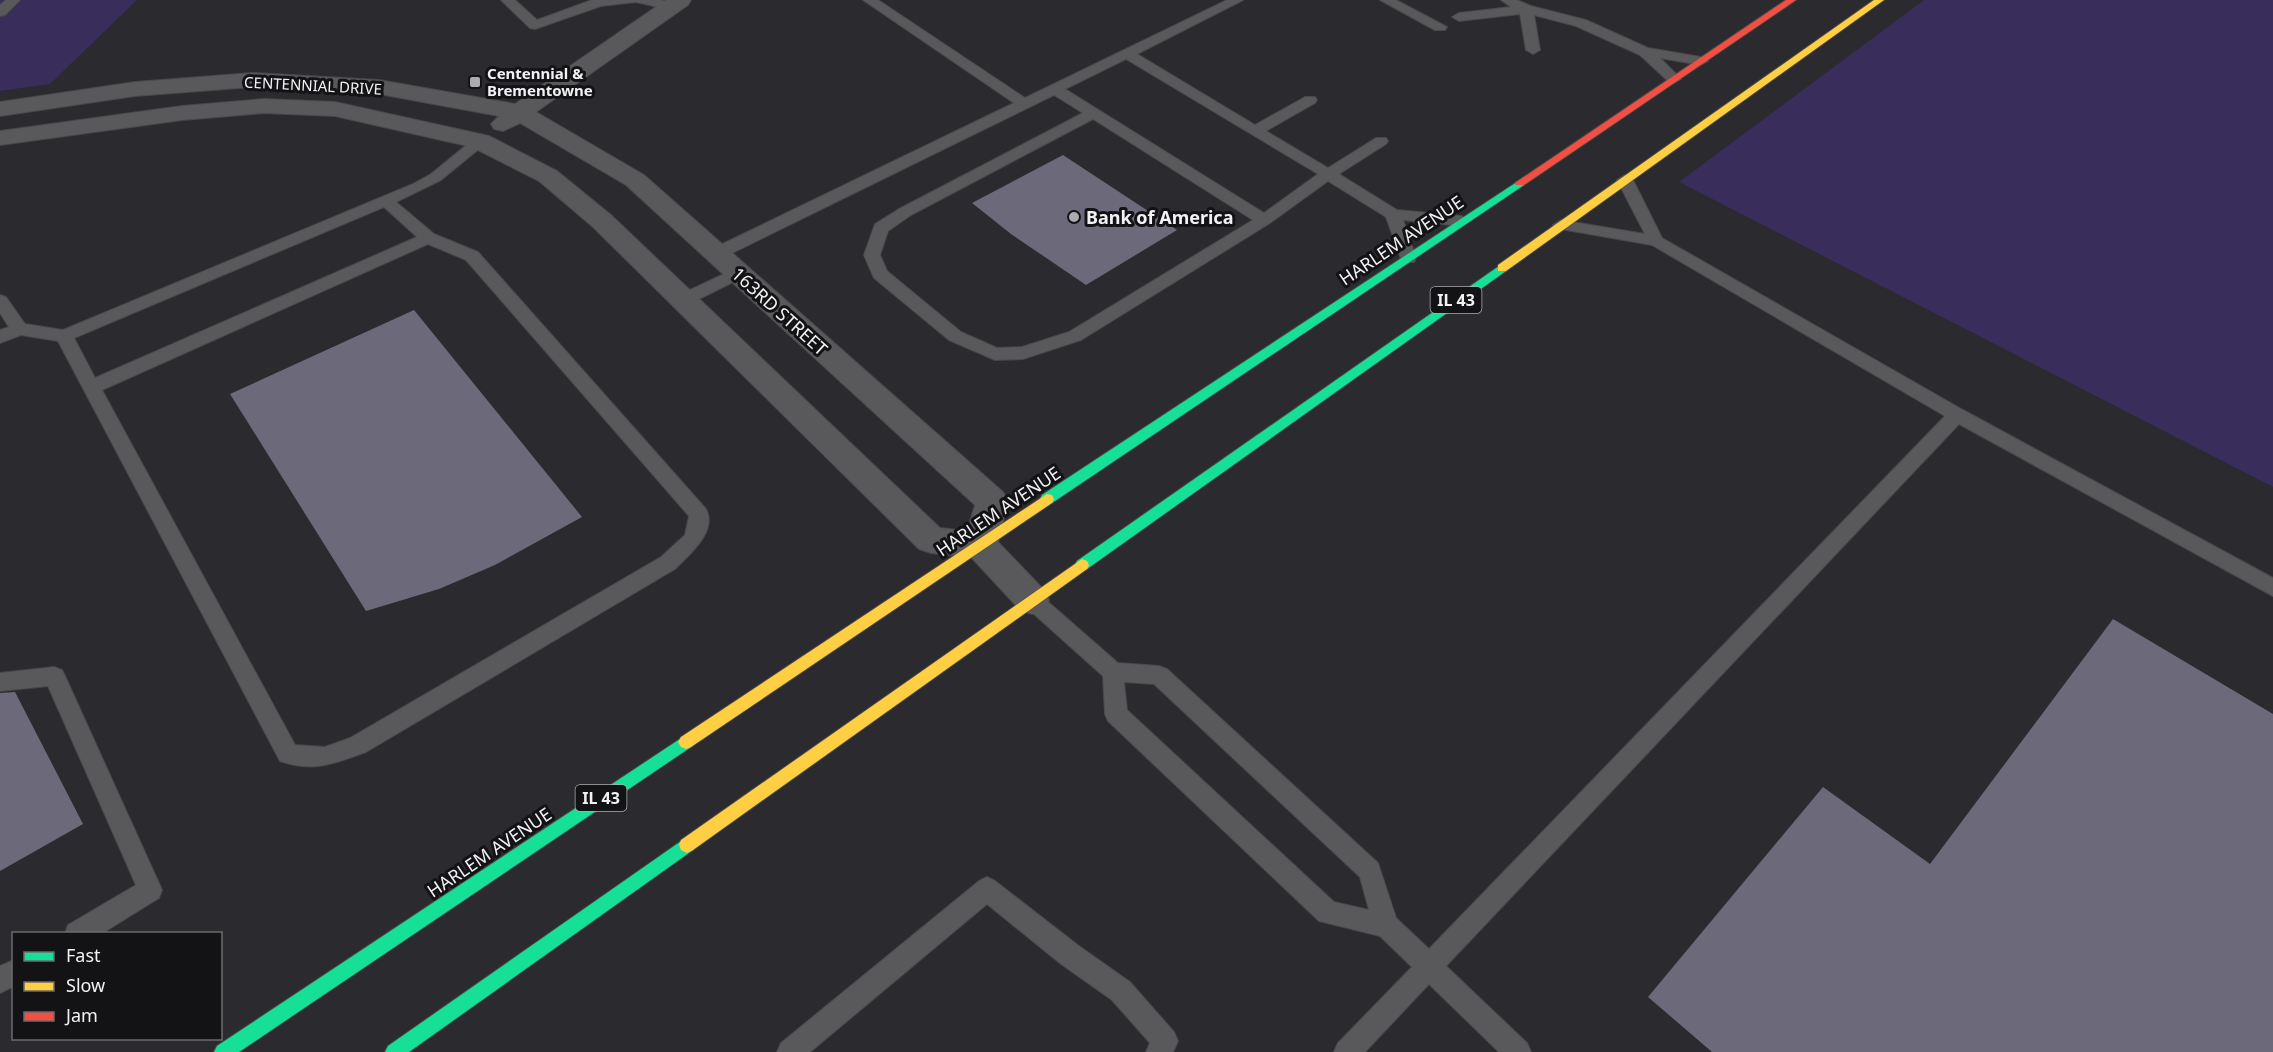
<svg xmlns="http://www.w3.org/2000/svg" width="2273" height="1052" font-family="'Noto Sans',sans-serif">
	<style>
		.green { fill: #382d5b }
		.building { fill: #6c697a }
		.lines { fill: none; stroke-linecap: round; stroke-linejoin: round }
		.lane-casing { stroke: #48484a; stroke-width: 2 }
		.street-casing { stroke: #48484a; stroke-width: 2 }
		.fast-casing { stroke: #48484a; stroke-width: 2 }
		.slow-casing { stroke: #48484a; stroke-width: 2 }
		.jam-casing { stroke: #48484a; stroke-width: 2 }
		.lane { fill: #59595b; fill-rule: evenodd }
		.street { fill: #59595b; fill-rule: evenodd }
		.fast { fill: #16e098; fill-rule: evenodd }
		.slow { fill: #ffcf43; fill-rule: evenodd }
		.jam { fill: #f24e42; fill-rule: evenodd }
		.poi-dot { fill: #acabaf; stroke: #131215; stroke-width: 2 }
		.labels { text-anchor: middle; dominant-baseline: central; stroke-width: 6; stroke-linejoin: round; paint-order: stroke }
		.far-poi-label { font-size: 15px; font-weight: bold; fill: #f1f0f4; stroke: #131215; text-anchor: start }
		.far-street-label { font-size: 15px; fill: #f1f0f4; stroke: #131215 }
		.shield { fill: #131215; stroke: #aeadb1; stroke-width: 1.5 }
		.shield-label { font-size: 16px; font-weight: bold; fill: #f1f0f4 }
		.poi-label { font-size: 18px; font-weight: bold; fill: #f1f0f4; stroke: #131215; text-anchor: start }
		.street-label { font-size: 18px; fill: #f1f0f4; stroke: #131215 }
	</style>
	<rect width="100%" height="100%" fill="#2b2a2e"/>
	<g class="green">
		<path d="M 0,0 L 137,0 L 50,84 L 0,91 Z"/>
		<path d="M 1924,0 L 2273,0 L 2273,487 L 1679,182 Z"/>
	</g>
	<g class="building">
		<path d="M 1063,155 L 1177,230 L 1086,285 L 1011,234 L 972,203 Z"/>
		<path d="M 414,310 L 582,517 L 495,565 L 439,589 L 366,611 L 230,394 Z"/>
		<path d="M 2113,619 L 2273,714 L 2273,1052 L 1712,1052 L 1648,997 L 1823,787 L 1930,864 Z"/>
		<path d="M 15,692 L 83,824 L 0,871 L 0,693 Z"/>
	</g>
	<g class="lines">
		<defs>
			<g id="lane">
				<path d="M 6,0 L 20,0 L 5,15 L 0,16 L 0,5 Z"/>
				<path d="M 501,0 L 515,0 L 537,20 L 592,0 L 660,0 L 676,3 L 678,6 L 671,10 L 636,2 L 601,6 L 535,29 L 530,28 Z"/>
				<path d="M 863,0 L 878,0 L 1025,98 L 1227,0 L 1243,0 L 1137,54 L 1255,125 L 1305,97 L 1315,97 L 1317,100 L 1315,103 L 1266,131 L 1328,168 L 1376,138 L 1386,138 L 1388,141 L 1386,144 L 1339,174 L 1397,210 L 1462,216 L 1470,221 L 1462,226 L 1403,220 L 1416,258 L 1414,262 L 1402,262 L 1386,217 L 1328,181 L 1270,223 L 1081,340 L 1023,359 L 995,360 L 949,340 L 874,278 L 864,255 L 875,224 L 899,209 L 1083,113 L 1054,95 L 722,258 L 710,258 L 708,254 L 710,250 L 1014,103 ZM 1126,59 L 1318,174 L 1264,213 L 1065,89 ZM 1093,119 L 1253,220 L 1069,332 L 1022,347 L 997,348 L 961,332 L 887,271 L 880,255 L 888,231 L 911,215 Z"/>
				<path d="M 1380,0 L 1396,0 L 1447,27 L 1445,30 L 1435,30 Z"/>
				<path d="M 1501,0 L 1517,0 L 1531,6 L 1586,20 L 1648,48 L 1701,57 L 1708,61 L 1701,65 L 1660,58 L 1681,79 L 1674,83 L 1669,82 L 1640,55 L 1576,26 L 1534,15 L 1540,50 L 1533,54 L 1526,50 L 1520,14 L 1459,21 L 1452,17 L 1459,13 L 1511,7 Z"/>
				<path d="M 480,137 L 487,141 L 485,144 L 441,180 L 396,202 L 434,234 L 478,252 L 706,509 C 718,531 689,555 675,569 L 366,752 C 336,763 313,773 280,761 L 58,341 L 21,335 L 0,343 L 0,330 L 9,327 L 0,313 L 0,295 L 6,297 L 25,324 L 63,330 L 413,184 L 431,174 L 475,138 ZM 384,207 L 417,237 L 95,378 L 74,338 ZM 428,244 L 466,260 L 689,516 L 685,535 L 661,557 L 350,738 L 325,747 L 295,745 L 102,390 Z"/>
				<path d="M 1625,175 L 1633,180 L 1662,238 L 1963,410 L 2273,578 L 2273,596 L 1959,424 L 1446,966 L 1527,1043 L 1531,1052 L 1499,1052 L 1429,984 L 1365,1052 L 1334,1052 L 1338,1043 L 1412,967 L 1380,936 L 1319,921 L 1108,721 L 1105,714 L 1103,676 L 1025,606 L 1022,600 L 1025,594 L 1032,592 L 1039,594 L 1118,663 L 1159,666 L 1167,669 L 1378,863 L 1396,918 L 1429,949 L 1945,416 L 1652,245 L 1555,228 L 1553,225 L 1561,220 L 1645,234 L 1617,180 ZM 1124,682 L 1154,684 L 1360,877 L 1369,910 L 1334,902 L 1127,710 Z"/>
				<path d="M 737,268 L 743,269 L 745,273 L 743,277 L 689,304 L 677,304 L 675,300 L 677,296 Z"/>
				<path d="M 54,667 L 62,670 L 65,676 L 162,890 L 159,898 L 101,934 L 65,934 L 68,925 L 136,885 L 48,686 L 0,691 L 0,673 Z"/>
				<path d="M 987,877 L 995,881 L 1079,946 L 1130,982 L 1174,1032 L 1178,1041 L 1173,1052 L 1146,1052 L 1150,1043 L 1112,1000 L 1061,964 L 987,904 L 810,1052 L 777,1052 L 781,1043 L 979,881 Z"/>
				<path d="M 14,960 L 14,986 L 0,993 L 0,966 Z"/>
			</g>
			<path id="street" d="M 666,0 L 691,0 L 688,5 L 536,112 L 644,175 L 1003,492 L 1008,501 L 998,542 L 1044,590 L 1049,600 L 1044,610 L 1032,614 L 1020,610 L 971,557 L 931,553 L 919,549 L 593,227 L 539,181 L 472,147 L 335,116 L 264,113 L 182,120 L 0,145 L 0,131 L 182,106 L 264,99 L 335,102 L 489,136 L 557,171 L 611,215 L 940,528 L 967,531 L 975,505 L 626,185 L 520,123 L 503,131 L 494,129 L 491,124 L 499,116 L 379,94 L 252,87 L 135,96 L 0,116 L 0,102 L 135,82 L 252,73 L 379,80 L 515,104 Z"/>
			<g id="fast">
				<path d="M 1520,180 L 1524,181 L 1524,185 L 1052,503 L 1042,503 L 1040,499 L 1042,495 Z"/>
				<path d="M 1502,264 L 1508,268 L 1506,271 L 1087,569 L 1077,569 L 1075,565 L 1077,561 Z"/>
				<path d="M 686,735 L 691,737 L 694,742 L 691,747 L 239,1052 L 214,1052 L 217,1046 Z"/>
				<path d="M 687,837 L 693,840 L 695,845 L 693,850 L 409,1052 L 385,1052 L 388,1046 Z"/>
			</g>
			<g id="slow">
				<path d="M 1874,0 L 1884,0 L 1506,271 L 1498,271 L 1498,265 Z"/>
				<path d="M 1047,494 L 1052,495 L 1054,499 L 1052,503 L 691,747 L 686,749 L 681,747 L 678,742 L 681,737 Z"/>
				<path d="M 1082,559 L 1087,561 L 1089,565 L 1087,569 L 693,850 L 687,853 L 681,850 L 679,845 L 681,840 Z"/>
			</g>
			<path id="jam" d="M 1786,0 L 1796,0 L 1524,185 L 1516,185 L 1515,183 Z"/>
		</defs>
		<use href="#lane" class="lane-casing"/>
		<use href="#street" class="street-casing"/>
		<use href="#fast" class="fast-casing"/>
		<use href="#slow" class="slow-casing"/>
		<use href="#jam" class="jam-casing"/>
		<use href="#lane" class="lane"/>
		<use href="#street" class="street"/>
		<use href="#fast" class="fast"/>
		<use href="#slow" class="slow"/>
		<use href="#jam" class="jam"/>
	</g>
	<g class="poi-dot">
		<rect x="469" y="76" width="12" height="12" rx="3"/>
		<circle cx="1074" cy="217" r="6"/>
	</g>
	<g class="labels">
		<g class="far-poi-label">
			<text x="487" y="73">Centennial &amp;<tspan x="487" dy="17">Brementowne</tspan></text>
		</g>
		<g class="far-street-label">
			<text transform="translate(313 85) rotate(3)">CENTENNIAL DRIVE</text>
		</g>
		<g class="shield">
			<rect x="1430.5" y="287" width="51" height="26" rx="4.5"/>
			<rect x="575.5" y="785" width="51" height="26" rx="4.5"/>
		</g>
		<g class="shield-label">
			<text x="1456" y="300">IL 43</text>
			<text x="601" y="798">IL 43</text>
		</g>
		<g class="poi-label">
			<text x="1086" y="217">Bank of America</text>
		</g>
		<g class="street-label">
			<text transform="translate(1401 240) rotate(-34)">HARLEM AVENUE</text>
			<text transform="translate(780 311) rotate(42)">163RD STREET</text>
			<text transform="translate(998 511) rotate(-34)">HARLEM AVENUE</text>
			<text transform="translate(489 852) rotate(-34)">HARLEM AVENUE</text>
		</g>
	</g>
	<rect x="12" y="932" width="210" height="108" fill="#131215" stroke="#6c6b6e" stroke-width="1.5"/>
	<rect x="24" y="952" width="30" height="9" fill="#16e098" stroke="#6c6b6e" stroke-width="1.5"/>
	<text x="66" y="962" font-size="18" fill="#f1f0f4">Fast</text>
	<rect x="24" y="982" width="30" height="9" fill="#ffcf43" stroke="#6c6b6e" stroke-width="1.5"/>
	<text x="66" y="992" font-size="18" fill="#f1f0f4">Slow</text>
	<rect x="24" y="1012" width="30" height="9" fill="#f24e42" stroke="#6c6b6e" stroke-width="1.5"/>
	<text x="66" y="1022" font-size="18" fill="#f1f0f4">Jam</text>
</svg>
